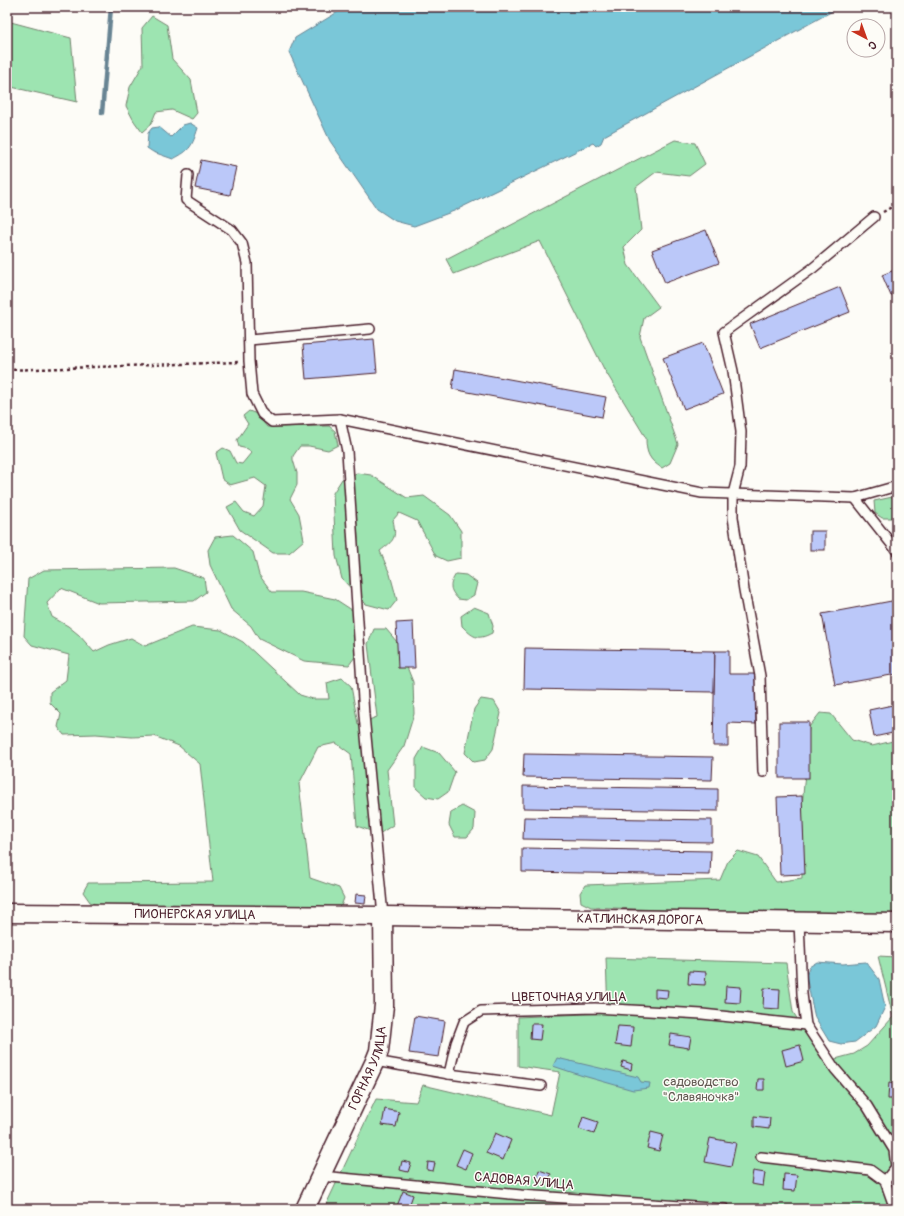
<svg xmlns="http://www.w3.org/2000/svg" width="904" height="1216" font-family="Pangolin,sans-serif">
	<style>
		.green { fill: #9de4b1; stroke: #74826e }
		.water { fill: #7ac7d8; stroke: #678493 }
		.lines { fill: none; stroke-linecap: round; stroke-linejoin: round }
		.stream { stroke: #678493; stroke-width: 4.5 }
		.building { fill: #bbc8f9; stroke: #4a1f2b }
		.lane-casing { stroke: #4a1f2b; stroke-width: 12 }
		.street-casing { stroke: #4a1f2b; stroke-width: 21 }
		.path { stroke: #4a1f2b; stroke-width: 2.5; stroke-dasharray: 3 3; stroke-linecap: butt }
		.lane { stroke: #fdfcf7; stroke-width: 9 }
		.street { stroke: #fdfcf7; stroke-width: 18 }
		.labels { text-anchor: middle; dominant-baseline: central; stroke-width: 3; stroke-linejoin: round; paint-order: stroke }
		.street-label { font-size: 13px; fill: #4a1f2b; stroke: #fdfcf7 }
		.park-label { font-size: 13px; fill: #635a53; stroke: #fdfcf7 }
	</style>
	<rect width="100%" height="100%" fill="#fdfcf7"/>
	<filter id="ink" filterUnits="userSpaceOnUse"><feTurbulence type="fractalNoise" baseFrequency=".025" numOctaves="2"/><feDisplacementMap in="SourceGraphic" scale="8" xChannelSelector="R" yChannelSelector="G"/><feConvolveMatrix kernelMatrix="1 2 1 2 8 2 1 2 1" color-interpolation-filters="sRGB"/></filter>
	<g filter="url(#ink)">
		<g class="green">
			<path d="M 152,16 L 167,25 L 172,59 L 191,80 L 197,113 L 192,119 L 172,110 L 156,112 L 151,124 L 142,132 L 134,121 L 126,106 L 130,87 L 143,65 L 142,28 Z"/>
			<path d="M 7,21 L 71,38 L 77,102 L 7,86 Z"/>
			<path d="M 675,140 L 695,143 L 705,164 L 689,176 L 656,172 L 636,187 L 641,230 L 624,247 L 628,265 L 659,307 L 644,318 L 640,337 L 678,444 L 670,463 L 662,468 C 649,460 646,453 646,438 L 604,369 L 540,241 L 454,274 L 446,259 Z"/>
			<path d="M 249,411 L 257,414 L 267,427 L 329,426 L 335,431 L 338,445 L 328,450 L 309,446 L 300,446 L 293,456 L 293,460 L 297,473 L 297,485 L 290,499 L 299,514 L 304,540 L 289,553 L 273,553 L 240,530 L 227,507 L 236,502 L 244,512 L 254,516 L 263,506 L 266,486 L 255,478 L 230,485 L 222,479 L 216,453 L 223,448 L 230,451 L 236,463 L 242,464 L 251,453 L 248,449 L 239,447 L 237,440 L 248,424 L 243,416 Z"/>
			<path d="M 357,473 L 371,475 L 407,498 L 424,496 L 450,515 L 461,531 L 461,558 L 447,561 L 436,556 L 417,521 L 399,513 L 393,520 C 397,539 394,540 380,551 L 390,574 L 397,600 L 389,610 L 366,604 L 342,579 L 336,556 L 333,493 L 342,479 Z"/>
			<path d="M 897,496 L 897,518 L 882,518 L 875,513 L 874,501 Z"/>
			<path d="M 233,535 L 253,552 L 259,575 L 272,592 L 301,592 L 335,599 L 355,612 L 357,654 L 349,665 L 304,661 L 259,639 L 251,626 L 231,609 L 210,565 L 208,550 L 215,537 Z"/>
			<path d="M 174,568 L 204,578 L 206,592 L 194,601 L 99,603 L 61,588 L 47,603 L 52,617 L 68,626 L 79,635 L 94,652 L 109,645 L 131,638 L 145,646 L 192,627 L 221,630 L 243,642 L 300,695 L 313,699 L 329,699 L 327,683 L 342,678 L 351,686 L 358,724 L 377,717 L 368,644 L 374,629 L 386,629 L 397,642 L 413,682 L 414,714 L 404,746 L 387,770 L 393,825 L 379,834 L 357,826 L 351,754 L 336,743 L 318,747 L 299,784 L 310,878 L 339,888 L 344,898 L 340,909 L 100,906 L 90,902 L 83,892 L 88,883 L 213,882 L 200,764 L 179,746 L 154,736 L 132,737 L 96,734 L 64,735 L 58,727 L 61,714 L 50,703 L 50,692 L 66,680 L 69,655 L 32,645 L 24,636 L 28,579 L 44,570 Z"/>
			<path d="M 456,574 L 466,575 L 477,583 L 474,595 L 466,600 L 458,599 C 449,589 449,585 456,574 Z"/>
			<path d="M 474,607 L 489,613 L 493,626 L 492,633 C 477,641 473,637 462,626 L 461,616 Z"/>
			<path d="M 481,699 L 494,701 L 501,713 L 493,749 L 485,760 L 474,762 L 465,753 L 474,709 Z"/>
			<path d="M 820,713 L 831,714 L 852,740 L 872,746 L 897,740 L 897,916 L 798,916 L 591,907 L 581,902 L 580,893 L 585,885 L 720,880 L 728,861 L 738,851 L 758,857 L 776,882 L 802,878 L 801,818 L 809,727 Z"/>
			<path d="M 423,747 L 439,753 L 455,772 L 448,792 L 438,799 L 426,797 L 416,788 L 416,759 Z"/>
			<path d="M 462,806 L 475,813 L 474,829 L 467,837 L 455,837 L 449,825 L 451,812 Z"/>
			<path d="M 878,956 L 897,957 L 897,1209 L 324,1209 L 376,1099 L 416,1102 L 423,1085 L 551,1115 L 560,1072 L 518,1066 L 518,1017 L 608,1013 L 606,958 L 786,963 L 793,1012 L 824,1062 L 854,1054 L 867,1046 L 893,1017 Z"/>
		</g>
		<g class="water">
			<path d="M 346,7 L 840,7 L 604,136 L 601,143 L 596,146 L 593,143 L 454,211 L 414,226 L 395,221 L 377,209 L 330,141 L 289,52 L 295,38 Z"/>
			<path d="M 190,123 L 198,128 C 192,146 191,150 173,159 L 153,152 L 147,148 L 148,133 L 152,128 L 159,127 L 171,137 L 183,125 Z"/>
			<path d="M 817,962 L 843,964 L 866,962 L 879,979 L 885,1007 L 876,1026 L 855,1042 L 841,1044 L 829,1041 L 815,1018 L 806,976 L 809,967 Z"/>
			<path d="M 557,1058 L 638,1077 L 641,1082 L 650,1083 L 649,1088 L 633,1090 L 580,1075 L 553,1066 Z"/>
		</g>
		<g class="lines">
			<path class="stream" d="M 102,113 L 111,7"/>
		</g>
		<g class="building">
			<path d="M 201,160 L 236,167 L 230,195 L 195,188 Z"/>
			<path d="M 706,230 L 719,263 L 665,283 L 652,250 Z"/>
			<path d="M 897,269 L 897,294 L 891,296 L 882,275 Z"/>
			<path d="M 840,287 L 850,312 L 760,348 L 750,324 Z"/>
			<path d="M 374,339 L 377,373 L 306,379 L 303,345 Z"/>
			<path d="M 703,343 L 723,394 L 684,409 L 663,358 Z"/>
			<path d="M 455,369 L 606,397 L 602,417 L 452,389 Z"/>
			<rect x="810" y="531" width="15" height="19"/>
			<path d="M 897,600 L 897,674 L 835,685 L 822,614 Z"/>
			<path d="M 413,622 L 415,668 L 398,668 L 396,623 Z"/>
			<path d="M 525,648 L 715,651 L 714,692 L 524,689 Z"/>
			<path d="M 715,651 L 729,651 L 729,674 L 756,674 L 756,724 L 728,723 L 728,746 L 713,746 Z"/>
			<path d="M 897,704 L 897,732 L 874,737 L 869,710 Z"/>
			<rect x="779" y="722" width="30" height="56"/>
			<path d="M 524,754 L 713,757 L 712,780 L 523,777 Z"/>
			<path d="M 523,786 L 718,789 L 718,811 L 523,808 Z"/>
			<path d="M 802,796 L 805,874 L 780,875 L 777,797 Z"/>
			<path d="M 524,817 L 712,820 L 712,842 L 523,839 Z"/>
			<path d="M 522,848 L 711,851 L 710,875 L 522,872 Z"/>
			<path d="M 356,894 L 366,895 L 365,904 L 355,903 Z"/>
			<path d="M 689,971 L 706,972 L 705,985 L 688,984 Z"/>
			<path d="M 726,986 L 741,987 L 740,1003 L 725,1002 Z"/>
			<path d="M 764,988 L 780,989 L 779,1009 L 763,1008 Z"/>
			<path d="M 655,989 L 668,990 L 667,998 L 655,997 Z"/>
			<path d="M 415,1016 L 445,1021 L 439,1057 L 409,1053 Z"/>
			<path d="M 531,1024 L 542,1024 L 540,1040 L 530,1039 Z"/>
			<path d="M 618,1026 L 633,1027 L 631,1047 L 615,1045 Z"/>
			<path d="M 671,1034 L 691,1037 L 689,1048 L 669,1045 Z"/>
			<path d="M 800,1045 L 804,1061 L 786,1066 L 782,1050 Z"/>
			<path d="M 623,1061 L 632,1064 L 631,1070 L 621,1067 Z"/>
			<path d="M 758,1079 L 764,1079 L 764,1090 L 757,1090 Z"/>
			<path d="M 889,1082 L 897,1083 L 897,1099 L 888,1099 Z"/>
			<path d="M 385,1109 L 399,1112 L 396,1127 L 382,1125 Z"/>
			<path d="M 754,1116 L 770,1118 L 769,1129 L 754,1127 Z"/>
			<path d="M 583,1117 L 598,1122 L 594,1134 L 579,1129 Z"/>
			<path d="M 651,1132 L 663,1135 L 659,1151 L 647,1148 Z"/>
			<path d="M 495,1133 L 511,1140 L 503,1160 L 486,1153 Z"/>
			<path d="M 710,1138 L 736,1143 L 731,1167 L 705,1162 Z"/>
			<path d="M 463,1149 L 472,1153 L 466,1169 L 456,1165 Z"/>
			<path d="M 402,1161 L 411,1163 L 408,1172 L 400,1170 Z"/>
			<path d="M 428,1162 L 435,1163 L 433,1171 L 427,1170 Z"/>
			<path d="M 539,1170 L 551,1174 L 548,1182 L 537,1178 Z"/>
			<path d="M 753,1171 L 765,1173 L 763,1186 L 751,1184 Z"/>
			<path d="M 784,1174 L 797,1175 L 795,1191 L 783,1190 Z"/>
			<path d="M 403,1191 L 413,1195 L 408,1209 L 397,1206 Z"/>
		</g>
		<g class="lines">
			<defs>
				<g id="lane">
					<path d="M 188,175 L 186,200 L 232,230 L 242,243 L 247,263 L 249,361 L 252,394 L 262,414 L 272,422 L 340,419 L 702,493 L 855,498 L 897,486"/>
					<path d="M 249,340 L 370,329"/>
					<path d="M 340,419 L 347,451 L 364,715 L 383,916"/>
					<path d="M 855,498 L 897,551"/>
					<path d="M 763,772 L 760,676 L 744,590 L 733,517 L 733,494 L 740,467 L 741,432 L 733,371 L 724,332 L 813,268 L 874,217"/>
					<path d="M 799,921 L 802,994 L 806,1025 L 835,1069 L 867,1106 L 894,1150 L 896,1167 L 885,1181 L 895,1209"/>
					<path d="M 375,1061 L 449,1074 L 456,1043 L 464,1022 L 481,1011 L 595,1008 L 702,1014 L 806,1025"/>
					<path d="M 449,1074 L 541,1086"/>
					<path d="M 761,1157 L 870,1170 L 885,1181"/>
					<path d="M 321,1176 L 521,1195 L 725,1209"/>
				</g>
				<g id="street">
					<path id="s1" d="M 7,913 L 383,916 L 897,923"/>
					<path id="s2" d="M 305,1209 L 375,1061 L 379,1051 L 384,1005 L 383,916"/>
				</g>
			</defs>
			<use href="#lane" class="lane-casing"/>
			<use href="#street" class="street-casing"/>
			<g class="path">
				<path d="M 883,212 L 897,204"/>
				<path d="M 7,370 L 239,362"/>
			</g>
			<use href="#lane" class="lane"/>
			<use href="#street" class="street"/>
		</g>
	</g>
	<g class="labels">
		<g class="street-label">
			<text stroke="none"><textPath href="#s1" startOffset="188">ПИОНЕРСКАЯ УЛИЦА</textPath></text>
			<text stroke="none"><textPath href="#s1" startOffset="633">КАТЛИНСКАЯ ДОРОГА</textPath></text>
			<text x="569" y="997">ЦВЕТОЧНАЯ УЛИЦА</text>
			<text stroke="none"><textPath href="#s2" startOffset="155">ГОРНАЯ УЛИЦА</textPath></text>
			<text transform="translate(524 1181) rotate(5)">САДОВАЯ УЛИЦА</text>
		</g>
		<g class="park-label">
			<text x="701" y="1082">садоводство<tspan x="701" dy="15">"Славяночка"</tspan></text>
		</g>
	</g>
	<rect width="904" height="1216" fill="none" stroke="#fdfcf7" stroke-width="24"/>
	<rect x="12" y="12" width="880" height="1192" fill="none" stroke="#4a1f2b" stroke-width="1.5" filter="url(#ink)"/>
	<g transform="translate(866 38) rotate(139)"><circle r="19" fill="#fdfcf7" stroke="#b5a4a5"/>
	<path d="M0-3L7 15L0 10L-7 15Z" fill="#c8321e"/>
	<text y="-6" font-size="11" font-weight="bold" text-anchor="middle" fill="#4a1f2b">С</text>
	</g>
</svg>
